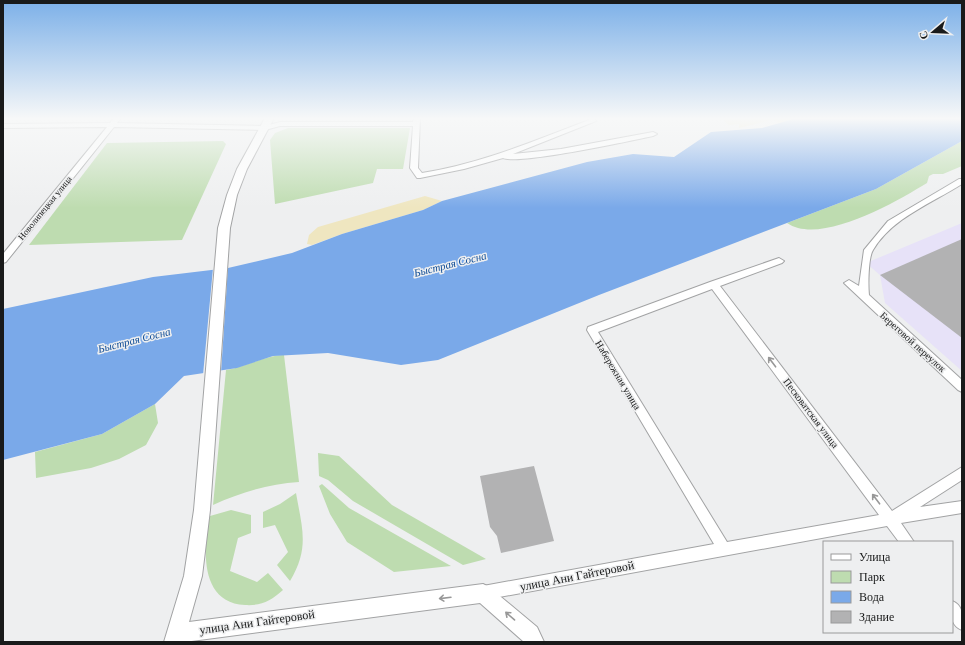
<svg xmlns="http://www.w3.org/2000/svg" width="965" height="645" font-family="'Times New Roman',serif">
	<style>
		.industrial { fill: #e7e2f8 }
		.green { fill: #bedcb0 }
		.sand { fill: #efe6c0 }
		.water { fill: #7aa9e9 }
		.pier { fill: #eeeff0 }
		.building { fill: #b2b2b3 }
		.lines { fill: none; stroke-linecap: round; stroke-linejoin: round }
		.minor-casing { stroke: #a2a3a4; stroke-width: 2 }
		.major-casing { stroke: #a2a3a4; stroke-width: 2 }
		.minor { fill: #fff; fill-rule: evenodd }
		.major { fill: #fff; fill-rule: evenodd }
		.oneway { stroke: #989898 }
		.labels { text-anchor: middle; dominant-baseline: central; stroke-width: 3; stroke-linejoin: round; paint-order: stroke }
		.far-street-label { font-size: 9px; fill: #191a1a; stroke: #eeeff0 }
		.street-label { font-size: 10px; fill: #191a1a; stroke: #eeeff0 }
		.water-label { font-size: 11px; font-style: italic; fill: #0d4b96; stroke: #eeeff0 }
		.near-street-label { font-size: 12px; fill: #191a1a; stroke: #eeeff0 }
	</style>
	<rect width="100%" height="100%" fill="#eeeff0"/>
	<path class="industrial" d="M 962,223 L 962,371 L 885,303 L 880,275 L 866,263 Z"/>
	<g class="green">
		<path d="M 288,128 L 410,128 L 403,169 L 377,169 L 373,183 L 275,204 L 270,140 L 275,133 Z"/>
		<path d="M 223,141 L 226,144 L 182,240 L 29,245 L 107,143 Z"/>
		<path d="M 962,141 L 962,166 L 943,174 L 933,174 L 929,176 L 927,183 C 896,202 820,246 787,223 L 876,189 Z"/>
		<path d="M 284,355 L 299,482 C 269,484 241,492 213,505 L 226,370 C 246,367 263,356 284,355 Z"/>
		<path d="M 155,404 L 158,423 L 146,445 L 119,459 L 91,468 L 36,478 L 35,452 L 102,434 Z"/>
		<path d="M 318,453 L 339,456 L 392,505 L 486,559 L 463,565 L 353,501 L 328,480 L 319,476 Z"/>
		<path d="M 322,484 L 349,508 L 451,566 L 394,572 L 347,542 L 330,514 L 319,486 Z"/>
		<path d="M 296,493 C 302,528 310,548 290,581 L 277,565 L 288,552 L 275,525 L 263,528 L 263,512 L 280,504 Z"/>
		<path d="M 231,510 L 251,515 L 251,533 L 238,538 L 230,571 L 257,582 L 268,573 L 283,590 C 271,601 261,606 245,605 C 199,603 203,547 210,516 Z"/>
	</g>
	<g class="sand">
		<path d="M 728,118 L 797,118 L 779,123 L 772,120 L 739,128 L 739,124 L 729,125 L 723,120 Z"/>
		<path d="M 425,196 L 442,201 L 423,210 L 342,234 L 312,245 L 307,244 L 309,235 L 318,227 Z"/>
	</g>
	<path class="water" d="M 797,118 L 962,118 L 962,141 L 876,189 L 599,295 L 438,360 L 401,365 L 328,353 L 273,356 L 237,368 L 184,376 L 155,404 L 102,434 L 3,460 L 3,309 L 153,277 L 228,268 L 292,253 L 342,234 L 423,210 L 442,201 L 587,162 L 633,154 L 674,157 L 711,132 L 762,128 Z"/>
	<path class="pier" d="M 228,266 L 221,373 L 203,375 L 213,268 Z"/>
	<g class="building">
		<path d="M 962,239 L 962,338 L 880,275 Z"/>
		<path d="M 534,466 L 554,541 L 501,553 L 497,536 L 490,527 L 480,476 Z"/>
	</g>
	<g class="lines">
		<defs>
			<g id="minor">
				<path d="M 114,118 L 121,118 L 117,123 L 265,126 L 280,122 L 413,122 L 414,118 L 420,118 L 418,168 L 422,173 C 480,164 534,141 589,120 L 589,118 L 595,118 L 596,121 L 513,154 L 561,149 L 653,132 L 657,134 L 653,136 C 630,141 518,165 503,158 L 464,169 L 420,178 L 417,178 L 410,168 L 413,126 L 280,126 L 265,130 L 114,127 L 6,262 L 3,263 L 3,254 L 107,127 L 3,128 L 3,124 L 110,123 Z"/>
				<path d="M 959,179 L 962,179 L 962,184 C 932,203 892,218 873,250 C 868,258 868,286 869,295 L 962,380 L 962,392 L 958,390 L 844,283 L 849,280 L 859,286 L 864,250 L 888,221 Z"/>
				<path d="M 779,258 L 784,261 L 782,263 L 720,286 L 892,511 L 962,467 L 962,480 L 920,507 L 962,501 L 962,513 L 901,523 L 914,542 L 899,542 L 887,526 L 483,600 L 478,598 L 476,593 L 478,588 L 483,586 L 714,544 L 587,330 L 588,327 L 710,282 ZM 712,289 L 879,515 L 727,542 L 598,332 Z"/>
				<path d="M 952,601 C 965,606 962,619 962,630 C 949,625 952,613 952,601 Z"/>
			</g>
			<path id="major" d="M 265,118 L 274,118 L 247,169 L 237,195 L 230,228 L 210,510 L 202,576 L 189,622 L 483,584 L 489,587 L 537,627 L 544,642 L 524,642 L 480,603 L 184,642 L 164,642 L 184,576 L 194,510 L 218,228 L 227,195 L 237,169 Z"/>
		</defs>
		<use href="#minor" class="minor-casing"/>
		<use href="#major" class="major-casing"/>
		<use href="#minor" class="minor"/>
		<use href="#major" class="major"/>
	</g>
	<defs><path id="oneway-shaft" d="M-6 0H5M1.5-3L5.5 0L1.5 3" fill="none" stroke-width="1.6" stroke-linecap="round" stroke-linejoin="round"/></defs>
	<g class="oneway">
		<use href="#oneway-shaft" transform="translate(772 362) rotate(-127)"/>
		<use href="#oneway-shaft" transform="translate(876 499) rotate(-127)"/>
		<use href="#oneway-shaft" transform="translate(445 598) rotate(173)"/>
		<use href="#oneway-shaft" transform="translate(510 616) rotate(-139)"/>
	</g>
	<linearGradient id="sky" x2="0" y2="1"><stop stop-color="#7cb0e8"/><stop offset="0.57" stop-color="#f7f8f8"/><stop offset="1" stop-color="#f7f8f8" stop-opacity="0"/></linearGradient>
	<rect width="965" height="208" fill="url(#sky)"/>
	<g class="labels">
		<g class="far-street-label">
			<text transform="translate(45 208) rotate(-51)">Новолипецкая улица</text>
		</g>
		<g class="street-label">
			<text transform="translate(913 342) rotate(42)">Береговой переулок</text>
			<text transform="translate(618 375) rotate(59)">Набережная улица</text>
			<text transform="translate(811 413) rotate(53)">Песковатская улица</text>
		</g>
		<g class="water-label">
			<text transform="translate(450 264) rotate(-14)">Быстрая Сосна</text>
			<text transform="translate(134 340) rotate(-14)">Быстрая Сосна</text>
		</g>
		<g class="near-street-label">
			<text transform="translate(577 576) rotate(-11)">улица Ани Гайтеровой</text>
			<text transform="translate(257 622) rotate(-8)">улица Ани Гайтеровой</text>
		</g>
	</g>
	<rect width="965" height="645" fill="none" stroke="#191a1a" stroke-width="8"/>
	<rect x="823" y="541" width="130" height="92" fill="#eeeff0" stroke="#999a9a"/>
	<rect x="831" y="554" width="20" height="6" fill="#ffffff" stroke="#999a9a"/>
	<text x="859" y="561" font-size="12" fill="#191a1a">Улица</text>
	<rect x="831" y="571" width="20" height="12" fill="#bedcb0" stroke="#999a9a"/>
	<text x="859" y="581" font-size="12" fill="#191a1a">Парк</text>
	<rect x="831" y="591" width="20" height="12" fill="#7aa9e9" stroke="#999a9a"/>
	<text x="859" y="601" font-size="12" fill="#191a1a">Вода</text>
	<rect x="831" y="611" width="20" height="12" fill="#b2b2b3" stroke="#999a9a"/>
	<text x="859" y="621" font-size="12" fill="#191a1a">Здание</text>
	<g transform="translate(933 32) rotate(251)" stroke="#eeeff0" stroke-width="3" paint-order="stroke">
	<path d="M0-3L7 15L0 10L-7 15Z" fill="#191a1a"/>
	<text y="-6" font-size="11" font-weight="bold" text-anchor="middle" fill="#191a1a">С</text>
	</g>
</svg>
